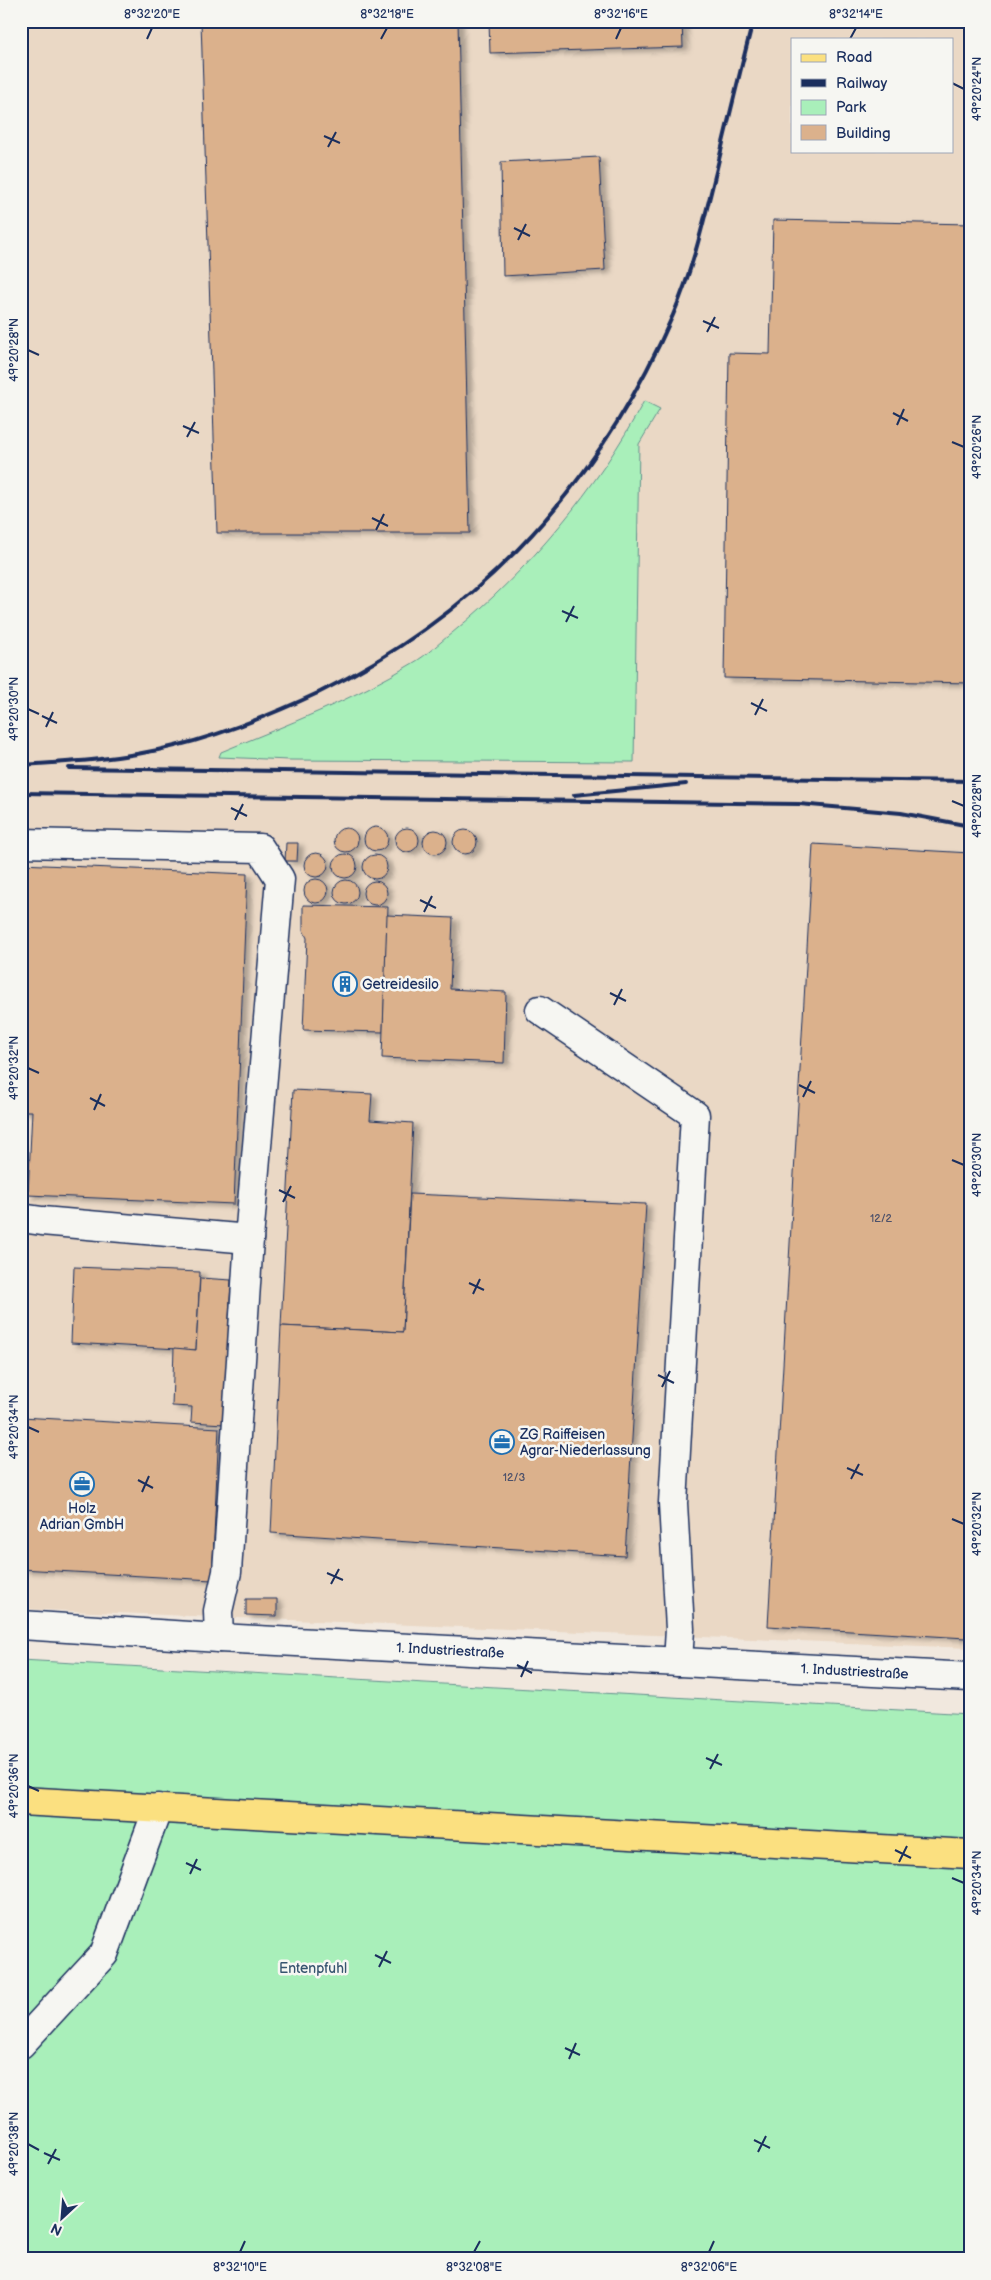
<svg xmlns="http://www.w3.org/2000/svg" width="991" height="2280" font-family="'Balsamiq Sans',sans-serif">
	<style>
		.built { fill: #ead8c5; fill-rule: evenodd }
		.green { fill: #a9efba; stroke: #628f8c }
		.building { fill: #dbb18c; stroke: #1b2f5e; filter: url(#shadow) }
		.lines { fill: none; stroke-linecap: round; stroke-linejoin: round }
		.minor-casing { stroke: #1b2f5e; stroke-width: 31 }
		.major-casing { stroke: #1b2f5e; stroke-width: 31 }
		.minor { stroke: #f6f6f2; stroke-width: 28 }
		.major { stroke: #fbe080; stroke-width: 28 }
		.rail { stroke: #1b2f5e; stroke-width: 4 }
		.ticks { fill: none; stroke: #1b2f5e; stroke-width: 2 }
		.labels { text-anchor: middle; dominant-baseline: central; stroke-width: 5; stroke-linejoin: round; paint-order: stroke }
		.number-label { font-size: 11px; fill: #4b506a }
		.poi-label { font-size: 14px; fill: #1b2f5e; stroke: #f6f6f2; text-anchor: start }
		.street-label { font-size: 14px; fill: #1b2f5e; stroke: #f6f6f2 }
		.park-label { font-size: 14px; fill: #375570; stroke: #f6f6f2 }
		.neatline { fill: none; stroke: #1b2f5e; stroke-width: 2 }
		.ticks-label { font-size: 12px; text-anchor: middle; fill: #1b2f5e }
	</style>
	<defs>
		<filter id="shadow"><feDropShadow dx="5.5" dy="3" stdDeviation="2.5" flood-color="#0004"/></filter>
	</defs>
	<rect width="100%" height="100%" fill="#f1e8de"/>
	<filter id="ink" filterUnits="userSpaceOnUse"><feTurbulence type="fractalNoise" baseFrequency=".02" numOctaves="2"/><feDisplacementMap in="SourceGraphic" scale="10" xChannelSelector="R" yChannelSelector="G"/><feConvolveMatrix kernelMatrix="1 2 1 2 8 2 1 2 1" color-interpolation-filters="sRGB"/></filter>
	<g filter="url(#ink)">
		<path class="built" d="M 21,21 L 970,21 L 970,1648 L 21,1609 ZM 792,39 L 952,39 L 952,151 L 792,151 Z"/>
		<g class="green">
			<path d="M 644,401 L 660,409 L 639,444 L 634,762 L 289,760 L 219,757 L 221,752 C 286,725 353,700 413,663 C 427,655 439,643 452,633 C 529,570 597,489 644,401 Z"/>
			<path d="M 21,1660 L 970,1714 L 970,2259 L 21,2259 Z"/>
		</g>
		<g class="building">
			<path d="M 201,21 L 458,21 L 470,533 L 217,533 Z"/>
			<path d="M 489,21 L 682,21 L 683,47 L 490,53 Z"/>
			<path d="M 599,157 L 605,270 L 503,276 L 501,162 Z"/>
			<path d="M 773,220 L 970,224 L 970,683 L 724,678 L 729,353 L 770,354 Z"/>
			<circle cx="376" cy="839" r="12"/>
			<circle cx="407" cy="840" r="12"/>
			<circle cx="346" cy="840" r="12"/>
			<circle cx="435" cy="842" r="12"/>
			<circle cx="465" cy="842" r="12"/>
			<path d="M 286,843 L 298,843 L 297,861 L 285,861 Z"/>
			<path d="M 813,844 L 970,853 L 970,1583 L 966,1638 L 768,1626 Z"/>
			<circle cx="316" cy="865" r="12"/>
			<circle cx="345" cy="866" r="12"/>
			<circle cx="375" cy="867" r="12"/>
			<path d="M 21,864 L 247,874 L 234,1204 L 28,1195 L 32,1111 L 21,1111 Z"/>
			<circle cx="316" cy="891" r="12"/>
			<circle cx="346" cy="892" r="12"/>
			<circle cx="375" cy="893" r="12"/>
			<path d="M 303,905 L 388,907 L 383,1032 L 303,1030 L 307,938 L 303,930 Z"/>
			<path d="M 387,915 L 453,918 L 450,989 L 506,992 L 504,1063 L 382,1058 Z"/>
			<path d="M 293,1090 L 372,1094 L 370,1120 L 413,1123 L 403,1332 L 281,1326 Z"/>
			<path d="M 410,1194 L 646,1204 L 625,1556 L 271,1533 L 281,1326 L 403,1332 Z"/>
			<path d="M 74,1267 L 200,1272 L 196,1350 L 71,1343 Z"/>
			<path d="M 200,1278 L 231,1280 L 224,1424 L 191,1422 L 192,1407 L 172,1406 L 174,1348 L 196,1350 Z"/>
			<path d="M 21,1417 L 219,1428 L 212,1580 L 21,1569 Z"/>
			<path d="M 246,1599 L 277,1599 L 277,1616 L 246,1615 Z"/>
		</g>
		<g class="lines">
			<defs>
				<g id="minor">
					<path d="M 21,843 L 260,848 L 280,879 L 249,1239 L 42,1221 L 21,1218"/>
					<path d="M 540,1010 L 695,1115 L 673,1503 L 680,1629 L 678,1662"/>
					<path id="s1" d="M 21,1625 L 219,1638 L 970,1677"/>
					<path d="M 219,1638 L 218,1611 L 227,1572 L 249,1239"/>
					<path d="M 21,2044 L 104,1954 L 158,1808"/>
				</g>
				<path id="major" d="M 21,1801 L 970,1854"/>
			</defs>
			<use href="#minor" class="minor-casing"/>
			<use href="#major" class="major-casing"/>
			<use href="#minor" class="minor"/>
			<use href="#major" class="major"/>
			<g class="rail">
				<path d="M 21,765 C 73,762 124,759 175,746 C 225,734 273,714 320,692 C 484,611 600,482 673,315 C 693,269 704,220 716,172 C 728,122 740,71 753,21"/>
				<path d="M 69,768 L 970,781"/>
				<path d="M 21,793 L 799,804 L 901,813 L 970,826"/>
				<path d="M 574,795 L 686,784"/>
			</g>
		</g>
	</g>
	<path class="ticks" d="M 147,39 L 152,28M 381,39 L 387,28M 616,39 L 621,28M 850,39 L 856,28M 952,83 L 964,89M 324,136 L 340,143M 328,147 L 336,132M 514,228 L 530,236M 518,240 L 526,224M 703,321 L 719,328M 707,332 L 715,317M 28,350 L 39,355M 893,413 L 908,421M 897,425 L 904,409M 183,426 L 199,433M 187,437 L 195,422M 952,442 L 964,447M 372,518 L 388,526M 376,530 L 384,514M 562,611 L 578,618M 566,622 L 574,606M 751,703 L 767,711M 28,709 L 39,714M 755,715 L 763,699M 42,716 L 57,723M 46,727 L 53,712M 952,801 L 964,806M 231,808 L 247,816M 235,820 L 243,804M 420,900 L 436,908M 424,912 L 432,896M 610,993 L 626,1001M 614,1005 L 622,989M 28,1068 L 39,1073M 799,1085 L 815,1093M 803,1097 L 811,1081M 90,1098 L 105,1106M 94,1110 L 101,1094M 952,1160 L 964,1165M 279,1190 L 295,1198M 283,1202 L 291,1186M 469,1283 L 484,1290M 473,1294 L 480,1279M 658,1375 L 674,1383M 662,1387 L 670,1371M 28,1427 L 39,1432M 847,1468 L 863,1475M 851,1479 L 859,1464M 138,1480 L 153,1488M 142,1492 L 149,1476M 952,1519 L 964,1524M 327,1573 L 343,1580M 331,1584 L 339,1569M 517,1665 L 532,1673M 521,1677 L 528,1661M 706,1758 L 722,1765M 710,1769 L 718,1754M 28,1786 L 39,1791M 895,1850 L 911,1858M 899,1862 L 907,1846M 186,1863 L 201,1870M 190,1874 L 197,1859M 952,1878 L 964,1883M 375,1955 L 391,1963M 379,1967 L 387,1951M 565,2048 L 580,2055M 569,2059 L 576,2043M 754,2140 L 770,2148M 28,2144 L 39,2150M 758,2152 L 766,2136M 44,2153 L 60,2160M 48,2164 L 56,2149M 240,2252 L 245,2241M 474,2252 L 480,2241M 709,2252 L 714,2241"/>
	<defs>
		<symbol id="building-ring" viewBox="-11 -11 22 22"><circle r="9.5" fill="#f6f6f2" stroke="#1f6fb2" stroke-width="1.5"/><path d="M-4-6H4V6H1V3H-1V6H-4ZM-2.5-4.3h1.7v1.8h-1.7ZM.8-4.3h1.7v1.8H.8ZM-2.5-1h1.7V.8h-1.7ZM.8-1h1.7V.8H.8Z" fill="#1f6fb2"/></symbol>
		<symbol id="office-ring" viewBox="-11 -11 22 22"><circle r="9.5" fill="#f6f6f2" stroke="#1f6fb2" stroke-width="1.5"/><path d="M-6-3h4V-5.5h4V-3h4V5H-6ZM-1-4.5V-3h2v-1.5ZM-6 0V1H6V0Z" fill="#1f6fb2"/></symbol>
	</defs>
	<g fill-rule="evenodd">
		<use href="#building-ring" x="331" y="970" width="28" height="28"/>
		<use href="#office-ring" x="488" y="1428" width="28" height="28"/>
		<use href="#office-ring" x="68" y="1470" width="28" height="28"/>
	</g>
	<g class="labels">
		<g class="number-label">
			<text x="881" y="1218">12/2</text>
			<text x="514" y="1477">12/3</text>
		</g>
		<g class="poi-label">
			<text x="362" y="984">Getreidesilo</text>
			<text x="520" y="1434">ZG Raiffeisen<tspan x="520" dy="16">Agrar-Niederlassung</tspan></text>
			<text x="82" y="1508" text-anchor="middle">Holz<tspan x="82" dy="16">Adrian GmbH</tspan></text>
		</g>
		<g class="street-label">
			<text stroke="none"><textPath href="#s1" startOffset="430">1. Industriestraße</textPath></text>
			<text stroke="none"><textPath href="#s1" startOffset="835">1. Industriestraße</textPath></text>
		</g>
		<g class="park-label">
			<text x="313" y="1968">Entenpfuhl</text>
		</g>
	</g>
	<rect width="991" height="2280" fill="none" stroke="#f6f6f2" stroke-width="55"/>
	<rect x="791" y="38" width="162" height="115" fill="#f6f6f2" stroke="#9ea6b7"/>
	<rect x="801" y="54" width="25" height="8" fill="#fbe080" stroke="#9ea6b7"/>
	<text x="836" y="62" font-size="15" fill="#1b2f5e">Road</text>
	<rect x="801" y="79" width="25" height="8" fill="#1b2f5e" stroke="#9ea6b7"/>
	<text x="836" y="88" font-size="15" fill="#1b2f5e">Railway</text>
	<rect x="801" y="100" width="25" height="15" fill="#a9efba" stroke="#9ea6b7"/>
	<text x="836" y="112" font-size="15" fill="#1b2f5e">Park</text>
	<rect x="801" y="125" width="25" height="15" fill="#dbb18c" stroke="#9ea6b7"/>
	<text x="836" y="138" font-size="15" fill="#1b2f5e">Building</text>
	<g transform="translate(62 2218) rotate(206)" stroke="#f6f6f2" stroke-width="4" paint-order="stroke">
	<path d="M0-4L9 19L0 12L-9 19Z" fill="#1b2f5e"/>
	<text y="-8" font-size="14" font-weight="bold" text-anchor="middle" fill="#1b2f5e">N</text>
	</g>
	<rect x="28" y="28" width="936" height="2224" class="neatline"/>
	<g class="ticks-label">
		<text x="152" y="18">8°32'20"E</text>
		<text x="387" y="18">8°32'18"E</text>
		<text x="621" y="18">8°32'16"E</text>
		<text x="856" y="18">8°32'14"E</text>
		<text transform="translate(977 89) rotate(-90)" y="4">49°20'24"N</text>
		<text transform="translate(14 350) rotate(-90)" y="4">49°20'28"N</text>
		<text transform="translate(977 447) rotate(-90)" y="4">49°20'26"N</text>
		<text transform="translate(14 709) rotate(-90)" y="4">49°20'30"N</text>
		<text transform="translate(977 806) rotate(-90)" y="4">49°20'28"N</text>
		<text transform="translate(14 1068) rotate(-90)" y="4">49°20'32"N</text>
		<text transform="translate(977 1165) rotate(-90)" y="4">49°20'30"N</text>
		<text transform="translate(14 1427) rotate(-90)" y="4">49°20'34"N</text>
		<text transform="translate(977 1524) rotate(-90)" y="4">49°20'32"N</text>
		<text transform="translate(14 1786) rotate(-90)" y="4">49°20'36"N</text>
		<text transform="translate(977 1883) rotate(-90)" y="4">49°20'34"N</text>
		<text transform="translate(14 2144) rotate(-90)" y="4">49°20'38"N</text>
		<text x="240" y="2271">8°32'10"E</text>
		<text x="474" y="2271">8°32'08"E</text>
		<text x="709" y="2271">8°32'06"E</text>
	</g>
</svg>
